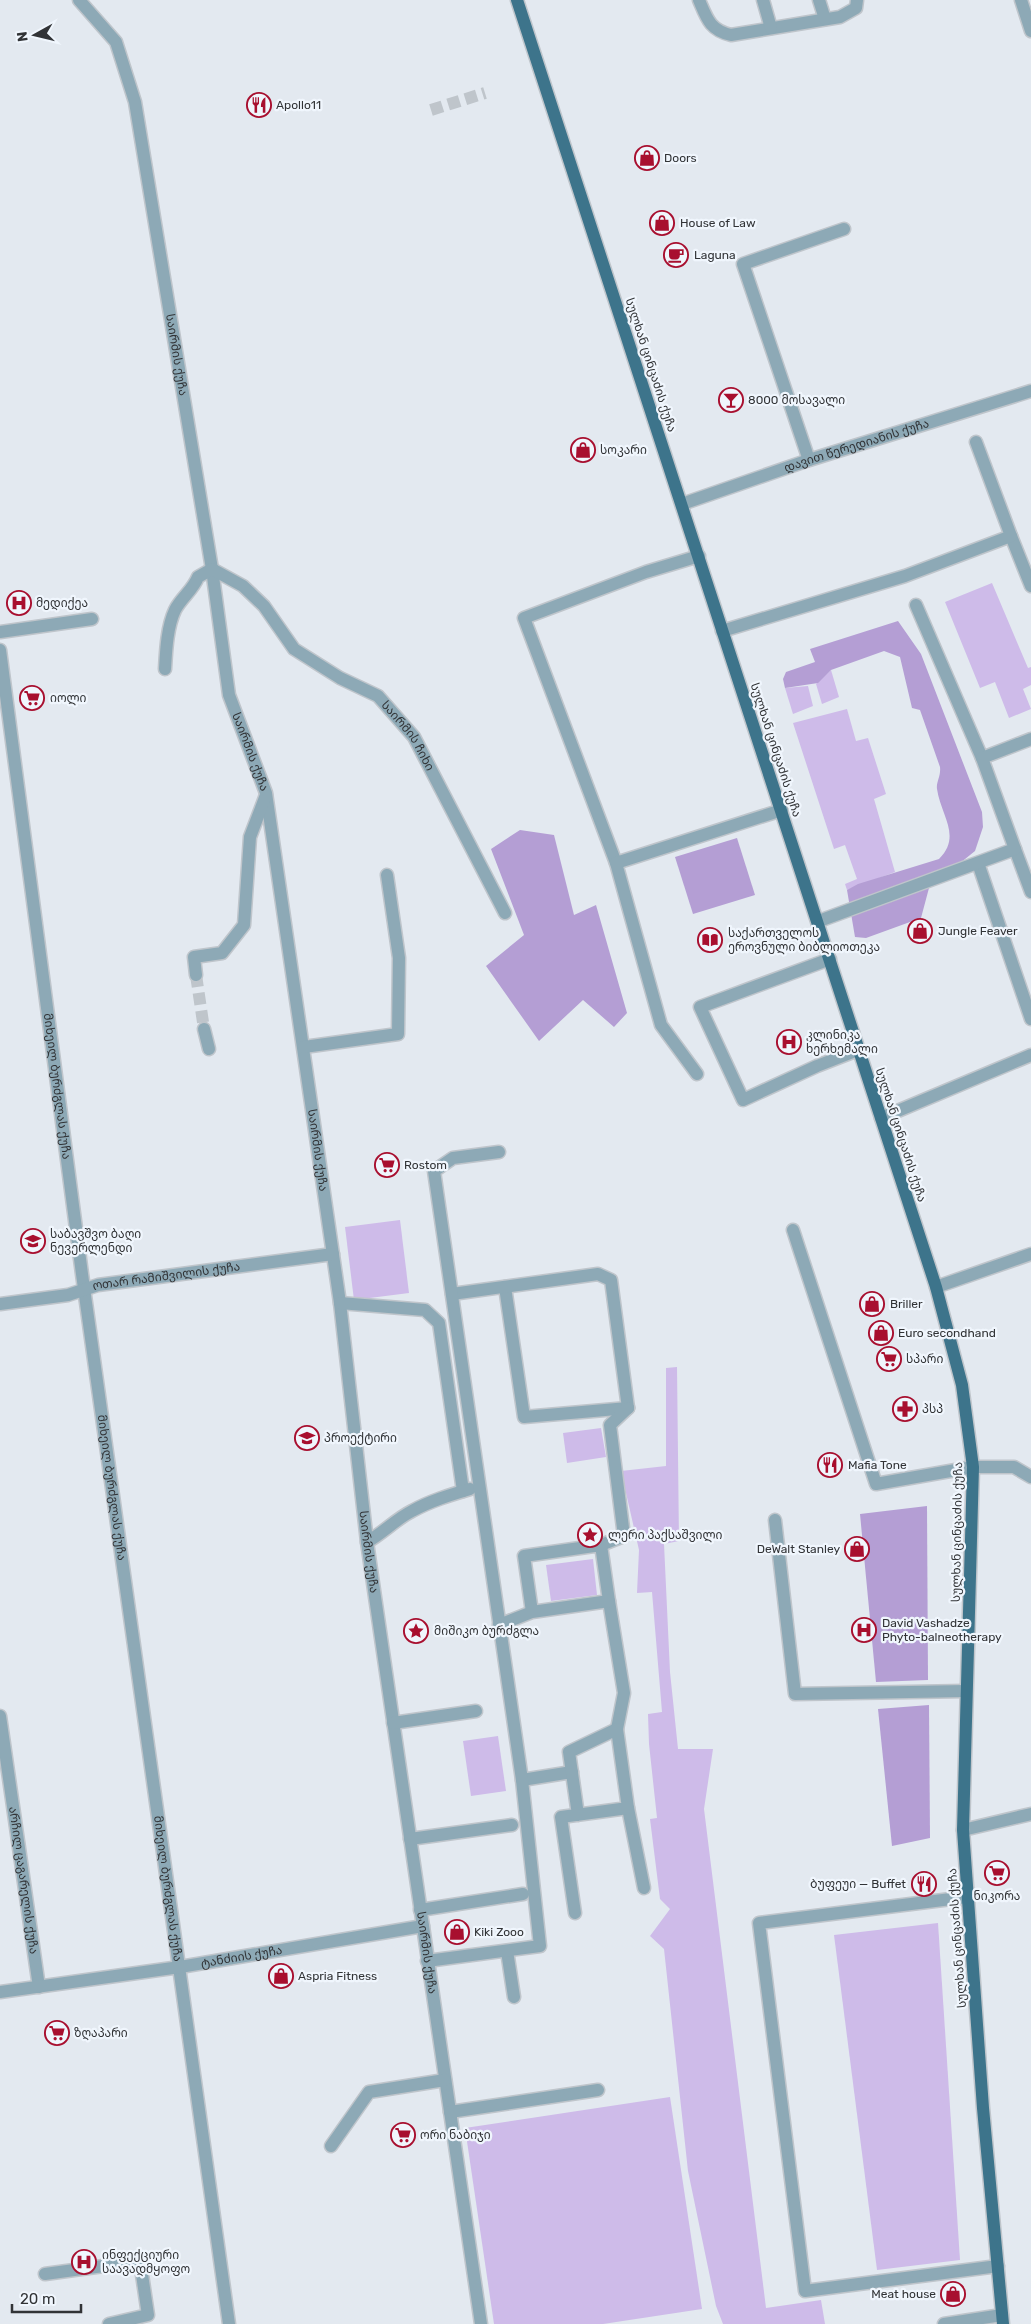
<svg xmlns="http://www.w3.org/2000/svg" width="1031" height="2324" font-family="Rubik,'Noto Sans Georgian',sans-serif">
	<style>
		.green { fill: #cebbe9 }
		.forest { fill: #b49ed4 }
		.lines { fill: none; stroke-linecap: round; stroke-linejoin: round }
		.minor-tunnel { stroke: #bfc5cb; stroke-width: 12; stroke-dasharray: 12 6; stroke-linecap: butt }
		.minor-casing { stroke: #bfc5cb; stroke-width: 15 }
		.major-casing { stroke: #bfc5cb; stroke-width: 15 }
		.minor { stroke: #8da9b6; stroke-width: 12 }
		.major { stroke: #3d748b; stroke-width: 12 }
		.labels { text-anchor: middle; dominant-baseline: central; stroke-width: 4.5; stroke-linejoin: round; paint-order: stroke }
		.poi-label { font-size: 12px; fill: #313336; stroke: #f0f6fd; text-anchor: start }
		.street-label { font-size: 12px; fill: #313336; stroke: #f0f6fd }
	</style>
	<rect width="100%" height="100%" fill="#e3e9f0"/>
	<g class="green">
		<path d="M 992,583 L 1028,668 L 1031,667 L 1031,685 L 1023,689 L 1031,709 L 1009,718 L 995,682 L 980,688 L 945,602 Z"/>
		<path d="M 831,670 L 839,697 L 822,704 L 816,684 Z"/>
		<path d="M 808,686 L 813,706 L 793,714 L 785,688 Z"/>
		<path d="M 847,709 L 856,741 L 868,738 L 886,794 L 874,799 L 895,872 L 847,890 L 845,884 L 857,879 L 845,845 L 834,849 L 793,723 Z"/>
		<path d="M 400,1220 L 409,1293 L 354,1300 L 345,1227 Z"/>
		<path d="M 677,1367 L 679,1541 L 664,1544 L 670,1672 L 678,1749 L 713,1749 L 704,1809 L 766,2308 L 821,2300 L 825,2324 L 723,2324 L 716,2306 L 688,2171 L 664,1949 L 650,1936 L 670,1909 L 660,1899 L 650,1819 L 657,1818 L 649,1744 L 648,1714 L 662,1712 L 652,1592 L 637,1593 L 639,1550 L 621,1471 L 666,1466 L 666,1368 Z"/>
		<path d="M 601,1428 L 606,1457 L 567,1463 L 563,1433 Z"/>
		<path d="M 593,1559 L 597,1595 L 551,1601 L 546,1565 Z"/>
		<path d="M 498,1736 L 506,1791 L 471,1796 L 463,1741 Z"/>
		<path d="M 938,1923 L 960,2260 L 877,2270 L 834,1935 Z"/>
		<path d="M 670,2097 L 702,2309 L 603,2324 L 494,2324 L 465,2128 Z"/>
	</g>
	<g class="forest">
		<path d="M 898,621 L 921,654 L 982,812 L 983,827 L 975,851 L 929,888 L 921,918 L 866,938 L 855,937 L 847,890 L 858,884 L 939,859 C 962,836 941,816 937,789 C 936,782 941,776 940,767 L 920,710 L 912,708 L 900,657 L 884,651 L 831,670 L 818,683 L 785,688 L 783,679 L 786,672 L 815,662 L 810,649 Z"/>
		<path d="M 520,830 L 554,835 L 574,915 L 596,905 L 627,1013 L 614,1027 L 583,1000 L 539,1041 L 486,966 L 524,935 L 491,849 Z"/>
		<path d="M 737,838 L 755,895 L 693,914 L 675,857 Z"/>
		<path d="M 927,1506 L 928,1680 L 876,1682 L 860,1514 Z"/>
		<path d="M 929,1705 L 930,1838 L 892,1846 L 878,1709 Z"/>
	</g>
	<g class="lines">
		<g class="minor-tunnel">
			<path d="M 431,110 L 485,93"/>
			<path d="M 196,975 L 204,1029"/>
		</g>
		<defs>
			<g id="minor">
				<path id="s1" d="M 79,0 L 116,42 L 135,102 L 212,569 L 229,695 L 266,793 L 340,1303 L 367,1542 L 481,2324"/>
				<path d="M 699,0 C 707,19 710,30 731,35 L 840,17 L 856,8 L 857,0"/>
				<path d="M 763,0 L 771,28"/>
				<path d="M 819,0 L 825,19"/>
				<path d="M 1021,0 L 1031,31"/>
				<path d="M 809,460 L 743,264 L 844,229"/>
				<path id="s2" d="M 682,504 L 809,460 L 1031,391"/>
				<path d="M 1011,536 L 1031,586"/>
				<path d="M 916,605 L 982,758"/>
				<path d="M 722,631 L 905,576 L 1011,536 L 976,442"/>
				<path d="M 0,632 L 92,619"/>
				<path id="s3" d="M 0,650 L 82,1274 L 229,2324"/>
				<path id="s4" d="M 165,669 C 166,651 167,627 175,610 C 181,598 193,590 198,577 L 212,569 L 243,586 L 264,606 L 294,649 L 340,678 L 378,696 L 414,737 L 505,913"/>
				<path d="M 1015,849 L 1031,892"/>
				<path d="M 616,863 L 524,618 L 646,572 L 699,556"/>
				<path d="M 978,863 L 1031,1019"/>
				<path d="M 819,921 L 1015,849 L 982,758 L 1031,739"/>
				<path d="M 830,959 L 700,1007 L 743,1100 L 817,1066 L 858,1050"/>
				<path d="M 196,975 L 194,957 L 222,953 L 244,925 L 250,837 L 266,795"/>
				<path d="M 204,1029 L 209,1049"/>
				<path d="M 304,1047 L 398,1034 L 399,958 L 387,875"/>
				<path d="M 697,1074 L 661,1025 L 616,863 L 782,810"/>
				<path d="M 881,1118 L 1031,1055"/>
				<path d="M 793,1230 L 876,1484 L 973,1467 L 1014,1467 L 1031,1477"/>
				<path d="M 505,1287 L 524,1417 L 628,1408"/>
				<path d="M 936,1287 L 1031,1254"/>
				<path d="M 452,1294 L 598,1274 L 611,1280 L 628,1408"/>
				<path d="M 340,1303 L 425,1310 L 439,1323 L 463,1491"/>
				<path id="s5" d="M 0,1304 L 68,1295 L 98,1285 L 333,1254"/>
				<path d="M 775,1520 L 795,1694 L 966,1691"/>
				<path d="M 367,1542 C 383,1533 396,1519 412,1511 C 430,1501 450,1495 470,1489"/>
				<path d="M 601,1545 L 624,1536 L 610,1425 L 628,1408"/>
				<path d="M 609,1601 L 624,1693 L 617,1729"/>
				<path d="M 499,1625 L 532,1612 L 609,1601 L 601,1545 L 524,1556 L 532,1612"/>
				<path id="s6" d="M 0,1716 L 39,1987"/>
				<path d="M 393,1723 L 476,1711"/>
				<path d="M 522,1780 L 572,1772"/>
				<path d="M 628,1808 L 644,1888"/>
				<path d="M 963,1830 L 1031,1814"/>
				<path d="M 410,1839 L 512,1825"/>
				<path d="M 967,1897 L 759,1923 L 805,2291 L 998,2266"/>
				<path d="M 420,1910 L 523,1894"/>
				<path d="M 575,1913 L 561,1817 L 628,1808 L 617,1729 L 569,1752 L 578,1815"/>
				<path d="M 507,1951 L 514,1997"/>
				<path d="M 427,1961 L 540,1946 L 522,1780 L 434,1171 L 453,1158 L 499,1152"/>
				<path id="s7" d="M 0,1992 L 180,1967 L 423,1926"/>
				<path d="M 450,2112 L 598,2090"/>
				<path d="M 331,2146 L 369,2092 L 445,2080"/>
				<path d="M 45,2274 L 140,2261 L 148,2315 L 109,2324"/>
				<path d="M 944,2324 L 1002,2315"/>
			</g>
			<path id="major" d="M 517,0 L 936,1287 L 962,1385 L 973,1467 L 963,1830 L 983,2108 L 1003,2324"/>
		</defs>
		<use href="#minor" class="minor-casing"/>
		<use href="#major" class="major-casing"/>
		<use href="#minor" class="minor"/>
		<use href="#major" class="major"/>
	</g>
	<defs>
		<symbol id="restaurant-ring" viewBox="-11 -11 22 22"><circle r="9.5" fill="#f0f6fd" stroke="#a80f2f" stroke-width="1.5"/><path d="M-5-6h1v4h1v-4h1v4h1v-4h1v5L-1.5 .5V6h-2V.5L-5-1ZM5-6V6H3V1.5H1.5Q1.5-4 5-6Z" fill="#a80f2f"/></symbol>
		<symbol id="shop-ring" viewBox="-11 -11 22 22"><circle r="9.5" fill="#f0f6fd" stroke="#a80f2f" stroke-width="1.5"/><path d="M-5-2.5h2.3a2.7 3.5 0 0 1 5.4 0H5L5.5 6h-11ZM-1.5-2.5h3a1.5 2.3 0 0 0-3 0Z" fill="#a80f2f"/></symbol>
		<symbol id="cafe-ring" viewBox="-11 -11 22 22"><circle r="9.5" fill="#f0f6fd" stroke="#a80f2f" stroke-width="1.5"/><path d="M-5.5-4.5H6V0H3Q3 3.5 0 3.5H-2.5Q-5.5 3.5-5.5 0ZM3-3.2v2h1.7v-2ZM-6 4.5H4V6H-6Z" fill="#a80f2f"/></symbol>
		<symbol id="bar-ring" viewBox="-11 -11 22 22"><circle r="9.5" fill="#f0f6fd" stroke="#a80f2f" stroke-width="1.5"/><path d="M-6-5H6L.8 .8V4.5H3.5V6h-7V4.5H-.8V.8Z" fill="#a80f2f"/></symbol>
		<symbol id="hospital-ring" viewBox="-11 -11 22 22"><circle r="9.5" fill="#f0f6fd" stroke="#a80f2f" stroke-width="1.5"/><path d="M-5-5h3v3.5h4V-5h3V5h-3V1.5h-4V5h-3Z" fill="#a80f2f"/></symbol>
		<symbol id="supermarket-ring" viewBox="-11 -11 22 22"><circle r="9.5" fill="#f0f6fd" stroke="#a80f2f" stroke-width="1.5"/><path d="M-6-5.5h2.5l.6 2H6L4.5 2H-2.5L-4.4-4H-6ZM-1.5 3.2a1.3 1.3 0 1 0 .1 0ZM3 3.2a1.3 1.3 0 1 0 .1 0Z" fill="#a80f2f"/></symbol>
		<symbol id="library-ring" viewBox="-11 -11 22 22"><circle r="9.5" fill="#f0f6fd" stroke="#a80f2f" stroke-width="1.5"/><path d="M-6-4Q-3-5.5-.7-3.5V5Q-3 3-6 4ZM6-4Q3-5.5 .7-3.5V5Q3 3 6 4Z" fill="#a80f2f"/></symbol>
		<symbol id="school-ring" viewBox="-11 -11 22 22"><circle r="9.5" fill="#f0f6fd" stroke="#a80f2f" stroke-width="1.5"/><path d="M0-5L7-2L0 1L-7-2ZM-4 1L0 2.5L4 1V4Q0 6-4 4Z" fill="#a80f2f"/></symbol>
		<symbol id="pharmacy-ring" viewBox="-11 -11 22 22"><circle r="9.5" fill="#f0f6fd" stroke="#a80f2f" stroke-width="1.5"/><path d="M-2-6h4v4h4v4h-4v4h-4v-4h-4v-4h4Z" fill="#a80f2f"/></symbol>
		<symbol id="sight-ring" viewBox="-11 -11 22 22"><circle r="9.5" fill="#f0f6fd" stroke="#a80f2f" stroke-width="1.5"/><path d="M0-6L1.8-2.2L6-1.7L2.9 1.2L3.7 5.4L0 3.3L-3.7 5.4L-2.9 1.2L-6-1.7L-1.8-2.2Z" fill="#a80f2f"/></symbol>
	</defs>
	<g fill-rule="evenodd">
		<use href="#restaurant-ring" x="245" y="91" width="28" height="28"/>
		<use href="#shop-ring" x="633" y="144" width="28" height="28"/>
		<use href="#shop-ring" x="648" y="209" width="28" height="28"/>
		<use href="#cafe-ring" x="662" y="241" width="28" height="28"/>
		<use href="#bar-ring" x="717" y="386" width="28" height="28"/>
		<use href="#shop-ring" x="569" y="436" width="28" height="28"/>
		<use href="#hospital-ring" x="5" y="589" width="28" height="28"/>
		<use href="#supermarket-ring" x="18" y="684" width="28" height="28"/>
		<use href="#shop-ring" x="906" y="917" width="28" height="28"/>
		<use href="#library-ring" x="696" y="926" width="28" height="28"/>
		<use href="#hospital-ring" x="775" y="1028" width="28" height="28"/>
		<use href="#supermarket-ring" x="373" y="1151" width="28" height="28"/>
		<use href="#school-ring" x="19" y="1227" width="28" height="28"/>
		<use href="#shop-ring" x="858" y="1290" width="28" height="28"/>
		<use href="#shop-ring" x="867" y="1319" width="28" height="28"/>
		<use href="#supermarket-ring" x="875" y="1345" width="28" height="28"/>
		<use href="#pharmacy-ring" x="891" y="1395" width="28" height="28"/>
		<use href="#school-ring" x="293" y="1424" width="28" height="28"/>
		<use href="#restaurant-ring" x="816" y="1451" width="28" height="28"/>
		<use href="#sight-ring" x="576" y="1521" width="28" height="28"/>
		<use href="#shop-ring" x="843" y="1535" width="28" height="28"/>
		<use href="#hospital-ring" x="850" y="1616" width="28" height="28"/>
		<use href="#sight-ring" x="402" y="1617" width="28" height="28"/>
		<use href="#supermarket-ring" x="983" y="1859" width="28" height="28"/>
		<use href="#restaurant-ring" x="910" y="1870" width="28" height="28"/>
		<use href="#shop-ring" x="443" y="1918" width="28" height="28"/>
		<use href="#shop-ring" x="267" y="1962" width="28" height="28"/>
		<use href="#supermarket-ring" x="43" y="2019" width="28" height="28"/>
		<use href="#supermarket-ring" x="389" y="2121" width="28" height="28"/>
		<use href="#hospital-ring" x="70" y="2248" width="28" height="28"/>
		<use href="#shop-ring" x="939" y="2280" width="28" height="28"/>
	</g>
	<g class="labels">
		<g class="poi-label">
			<text x="276" y="105">Apollo11</text>
			<text x="664" y="158">Doors</text>
			<text x="680" y="223">House of Law</text>
			<text x="694" y="255">Laguna</text>
			<text x="748" y="400">8000 მოსავალი</text>
			<text x="600" y="450">სოკარი</text>
			<text x="36" y="603">მედიქეა</text>
			<text x="50" y="698">იოლი</text>
			<text x="938" y="931">Jungle Feaver</text>
			<text x="728" y="933">საქართველოს<tspan x="728" dy="14">ეროვნული ბიბლიოთეკა</tspan></text>
			<text x="806" y="1035">კლინიკა<tspan x="806" dy="14">ხერხემალი</tspan></text>
			<text x="404" y="1165">Rostom</text>
			<text x="50" y="1234">საბავშვო ბაღი<tspan x="50" dy="14">ნევერლენდი</tspan></text>
			<text x="890" y="1304">Briller</text>
			<text x="898" y="1333">Euro secondhand</text>
			<text x="906" y="1359">სპარი</text>
			<text x="922" y="1409">პსპ</text>
			<text x="324" y="1438">პროექტირი</text>
			<text x="848" y="1465">Mafia Tone</text>
			<text x="608" y="1535">ლერი პაქსაშვილი</text>
			<text x="840" y="1549" text-anchor="end">DeWalt Stanley</text>
			<text x="882" y="1623">David Vashadze<tspan x="882" dy="14">Phyto-balneotherapy</tspan></text>
			<text x="434" y="1631">მიშიკო ბურძგლა</text>
			<text x="906" y="1884" text-anchor="end">Ბუფეუი — Buffet</text>
			<text x="997" y="1896" text-anchor="middle">ნიკორა</text>
			<text x="474" y="1932">Kiki Zooo</text>
			<text x="298" y="1976">Aspria Fitness</text>
			<text x="74" y="2033">ზღაპარი</text>
			<text x="420" y="2135">ორი ნაბიჯი</text>
			<text x="102" y="2255">ინფექციური<tspan x="102" dy="14">საავადმყოფო</tspan></text>
			<text x="936" y="2294" text-anchor="end">Meat house</text>
		</g>
		<g class="street-label">
			<text stroke="none"><textPath href="#s1" startOffset="375">საირმის ქუჩა</textPath></text>
			<text transform="translate(651 365) rotate(72)">სულხან ცინცაძის ქუჩა</text>
			<text stroke="none"><textPath href="#s2" startOffset="184">დავით წერედიანის ქუჩა</textPath></text>
			<text stroke="none"><textPath href="#s4" startOffset="380">საირმის ჩიხი</textPath></text>
			<text transform="translate(776 750) rotate(72)">სულხან ცინცაძის ქუჩა</text>
			<text stroke="none"><textPath href="#s1" startOffset="780">საირმის ქუჩა</textPath></text>
			<text stroke="none"><textPath href="#s3" startOffset="440">მიხეილ ბურძგლას ქუჩა</textPath></text>
			<text transform="translate(901 1135) rotate(72)">სულხან ცინცაძის ქუჩა</text>
			<text stroke="none"><textPath href="#s1" startOffset="1185">საირმის ქუჩა</textPath></text>
			<text stroke="none"><textPath href="#s5" startOffset="169">ოთარ რამიშვილის ქუჩა</textPath></text>
			<text stroke="none"><textPath href="#s3" startOffset="845">მიხეილ ბურძგლას ქუჩა</textPath></text>
			<text transform="translate(957 1532) rotate(-89)">სულხან ცინცაძის ქუჩა</text>
			<text stroke="none"><textPath href="#s1" startOffset="1590">საირმის ქუჩა</textPath></text>
			<text stroke="none"><textPath href="#s6" startOffset="166">არჩილ ცაგარელის ქუჩა</textPath></text>
			<text stroke="none"><textPath href="#s3" startOffset="1250">მიხეილ ბურძგლას ქუჩა</textPath></text>
			<text transform="translate(957 1938) rotate(-94)">სულხან ცინცაძის ქუჩა</text>
			<text stroke="none"><textPath href="#s1" startOffset="1995">საირმის ქუჩა</textPath></text>
			<text stroke="none"><textPath href="#s7" startOffset="244">ტანძიის ქუჩა</textPath></text>
		</g>
	</g>
	<g transform="translate(35 35) rotate(262)" stroke="#f0f6fd" stroke-width="4" paint-order="stroke">
	<path d="M0-4L9 19L0 12L-9 19Z" fill="#313336"/>
	<text y="-8" font-size="14" font-weight="bold" text-anchor="middle" fill="#313336">N</text>
	</g>
	<path d="M12 2304v8h69v-8" fill="none" stroke="#313336" stroke-width="2.5"/>
	<text x="20" y="2304" font-size="15" fill="#313336" stroke="#f0f6fd" stroke-width="4" paint-order="stroke">20 m</text>
</svg>
